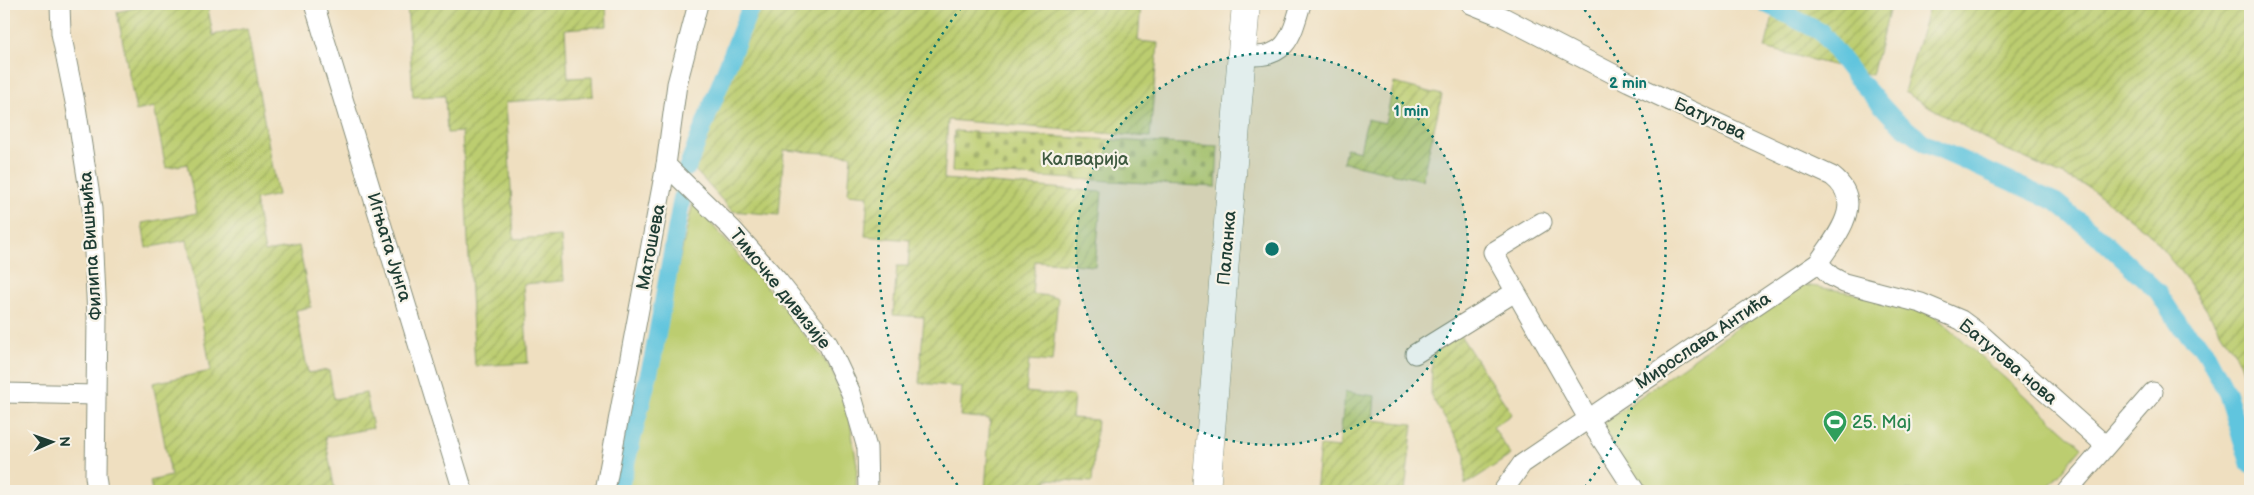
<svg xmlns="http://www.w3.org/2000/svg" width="2254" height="495" font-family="'Balsamiq Sans',sans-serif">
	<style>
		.grass { fill: #bccd70; stroke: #6e8552 }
		.cemetery { fill: url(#cemetery-stones); stroke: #6e8552 }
		.garden { fill: url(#garden-furrows); stroke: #6e8552 }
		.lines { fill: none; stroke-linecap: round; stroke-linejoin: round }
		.canal { stroke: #60c5de; stroke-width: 18 }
		.street-casing { stroke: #878e7a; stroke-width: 21 }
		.secondary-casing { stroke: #878e7a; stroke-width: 29 }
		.street { stroke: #fff; stroke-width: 19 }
		.secondary { stroke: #fff; stroke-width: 28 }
		.ring { fill: none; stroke: #0f766e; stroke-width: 2.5; stroke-dasharray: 2.5 5 }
		.labels { text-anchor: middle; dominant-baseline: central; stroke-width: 4.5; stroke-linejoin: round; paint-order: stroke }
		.street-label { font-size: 18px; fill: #1f3d34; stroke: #f7f3e8 }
		.park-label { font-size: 18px; fill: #3e5a40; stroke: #f7f3e8 }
		.leisure-label { font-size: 18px; fill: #27864d; stroke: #f7f3e8; text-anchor: start }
		.centre { fill: #0f766e; stroke: #f7f3e8; stroke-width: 2.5 }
		.ring-label { font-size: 15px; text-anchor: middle; font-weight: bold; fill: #0f766e; stroke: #f7f3e8; stroke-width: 4.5; stroke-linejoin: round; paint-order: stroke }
	</style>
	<defs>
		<pattern id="cemetery-stones" width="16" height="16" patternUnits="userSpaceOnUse" patternTransform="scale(1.25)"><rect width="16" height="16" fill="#bccd70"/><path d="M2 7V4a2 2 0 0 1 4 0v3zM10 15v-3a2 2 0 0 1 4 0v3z" fill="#98a85d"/></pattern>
		<pattern id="garden-furrows" width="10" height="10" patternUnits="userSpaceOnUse" patternTransform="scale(1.25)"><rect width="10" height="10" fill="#bccd70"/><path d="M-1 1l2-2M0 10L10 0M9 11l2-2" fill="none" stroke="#98a85d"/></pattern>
	</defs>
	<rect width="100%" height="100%" fill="#f7f3e8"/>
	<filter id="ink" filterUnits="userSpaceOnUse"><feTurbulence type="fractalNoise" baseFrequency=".02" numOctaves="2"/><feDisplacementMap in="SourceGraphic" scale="10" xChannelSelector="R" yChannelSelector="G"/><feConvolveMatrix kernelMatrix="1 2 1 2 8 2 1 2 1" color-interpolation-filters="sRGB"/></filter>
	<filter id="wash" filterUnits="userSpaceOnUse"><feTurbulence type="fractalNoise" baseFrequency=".0096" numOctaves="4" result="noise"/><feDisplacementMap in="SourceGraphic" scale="20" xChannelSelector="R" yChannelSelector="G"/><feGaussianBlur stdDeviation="1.12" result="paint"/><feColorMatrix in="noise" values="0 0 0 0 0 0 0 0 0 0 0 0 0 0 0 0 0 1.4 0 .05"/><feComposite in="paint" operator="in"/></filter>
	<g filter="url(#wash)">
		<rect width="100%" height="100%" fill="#efdfc0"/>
		<g class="grass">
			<path d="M 693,203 L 776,298 L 832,370 L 849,416 L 857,465 L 856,491 L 625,491 Z"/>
			<path d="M 1798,284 L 1848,292 L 1934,315 L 2082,447 L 2045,491 L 1642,491 L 1604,429 L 1605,422 Z"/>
		</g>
		<path class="cemetery" d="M 954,131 L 1218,146 L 1216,187 L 952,172 Z"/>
		<g class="garden">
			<path d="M 139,4 L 207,4 L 213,35 L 247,28 L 278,195 L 255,200 L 265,252 L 299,246 L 311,307 L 296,310 L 308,373 L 329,370 L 334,399 L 366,393 L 373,428 L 325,437 L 335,491 L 152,491 L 150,481 L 171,476 L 153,383 L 211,371 L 187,240 L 146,248 L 142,223 L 197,213 L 187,164 L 166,168 L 154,107 L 136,111 L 117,12 L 139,7 Z"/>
			<path d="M 407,4 L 606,4 L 607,26 L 565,29 L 568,78 L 592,77 L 593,96 L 506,102 L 514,239 L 561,236 L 564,281 L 523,284 L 528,363 L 475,366 L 462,132 L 447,133 L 445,96 L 413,97 Z"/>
			<path d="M 764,4 L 1141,4 L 1138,41 L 1158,43 L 1150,137 L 948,120 L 944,179 L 1102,192 L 1095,266 L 1035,261 L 1032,294 L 1058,297 L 1052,362 L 1029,360 L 1026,392 L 1074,396 L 1072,418 L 1097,420 L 1092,482 L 1047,479 L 1046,491 L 985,491 L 990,419 L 960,416 L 962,387 L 919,383 L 924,317 L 893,315 L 897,266 L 908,266 L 910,240 L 865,236 L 868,196 L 848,194 L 851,155 L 784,150 L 779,215 L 732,211 L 695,170 L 755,16 Z"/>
			<path d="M 1776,4 L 1891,4 L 1872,75 L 1765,48 Z"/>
			<path d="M 1930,4 L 2250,4 L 2250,391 L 2240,362 L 2188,281 L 2148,232 L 2088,187 L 1996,145 L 1904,92 Z"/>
			<path d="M 1394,83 L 1442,95 L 1422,180 L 1343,162 L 1346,148 L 1360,151 L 1367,119 L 1385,123 Z"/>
			<path d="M 1460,335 L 1512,414 L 1493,427 L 1511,455 L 1465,485 L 1465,452 L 1431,396 L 1432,354 Z"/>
			<path d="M 1345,392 L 1375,396 L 1373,420 L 1413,424 L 1405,491 L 1315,491 L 1320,446 L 1339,448 Z"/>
			<path d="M 1257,486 L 1308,491 L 1257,491 Z"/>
		</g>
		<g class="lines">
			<g class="canal">
				<path d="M 1766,4 L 1821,32 L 1854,75 L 1893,118 L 1926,144 L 2056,202 L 2100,238 L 2158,292 L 2180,326 L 2204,349 L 2227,393 L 2250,465"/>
				<path d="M 687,168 L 749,11 L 754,4"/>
				<path d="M 619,491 L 653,357 L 682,198"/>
			</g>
		</g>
	</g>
	<g filter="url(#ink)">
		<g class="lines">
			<defs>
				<g id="street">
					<path d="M 60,4 L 61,33 L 76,107 L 92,209 L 97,317 L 95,476 L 97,491"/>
					<path d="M 314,4 L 463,491"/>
					<path d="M 1471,4 L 1503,17 L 1629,82 L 1832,176 C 1867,203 1836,236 1818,263 L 1522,464 L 1503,491"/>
					<path d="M 1243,55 C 1285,61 1291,39 1301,4"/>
					<path d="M 666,165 L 732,229 L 778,281 L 828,344 L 851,393 L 867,448 L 868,491"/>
					<path d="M 1542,222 L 1493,252 L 1589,420 L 1635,491"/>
					<path d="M 1818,263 L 1831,276 L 1844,283 L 1921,303 L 1961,320 L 1984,337 L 2105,445"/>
					<path d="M 1415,354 L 1515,292"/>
					<path d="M 4,393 L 96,395"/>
					<path d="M 605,491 L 666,165 L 677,84 L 698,4"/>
					<path d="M 2067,491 L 2153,392"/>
				</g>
				<path id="secondary" d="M 1206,491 L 1246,4"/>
			</defs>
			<use href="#street" class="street-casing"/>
			<use href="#secondary" class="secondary-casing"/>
			<use href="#street" class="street"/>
			<use href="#secondary" class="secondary"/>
		</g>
	</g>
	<circle cx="1272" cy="249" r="196" fill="#0f766e" fill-opacity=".12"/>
	<g class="ring">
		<circle cx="1272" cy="249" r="196"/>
		<path d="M962 491A393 393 0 0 1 964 4M1580 4A393 393 0 0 1 1582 491"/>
	</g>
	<defs>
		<symbol id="stadium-pin" viewBox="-11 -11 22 30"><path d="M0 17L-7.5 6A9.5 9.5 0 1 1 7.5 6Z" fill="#2e9e5b" stroke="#f7f3e8"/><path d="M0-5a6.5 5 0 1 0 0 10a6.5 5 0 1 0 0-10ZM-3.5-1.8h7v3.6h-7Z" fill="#fff"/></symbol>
	</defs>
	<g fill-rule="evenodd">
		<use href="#stadium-pin" x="1821" y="408" width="28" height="38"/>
	</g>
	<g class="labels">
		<g class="street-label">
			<text transform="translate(1710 119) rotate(25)">Батутова</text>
			<text transform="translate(91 246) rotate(-94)">Филипа Вишњића</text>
			<text transform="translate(389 247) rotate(73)">Игњата Јунга</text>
			<text transform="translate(651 247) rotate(-79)">Матошева</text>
			<text transform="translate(1227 248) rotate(-85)">Паланка</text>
			<text transform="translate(780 289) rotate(51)">Тимочке дивизије</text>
			<text transform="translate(1703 341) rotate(-34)">Мирослава Антића</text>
			<text transform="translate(2008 362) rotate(40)">Батутова нова</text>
		</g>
		<g class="park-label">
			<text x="1085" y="159">Калварија</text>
		</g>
		<g class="leisure-label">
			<text x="1852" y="422">25. Maj</text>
		</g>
	</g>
	<circle cx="1272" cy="249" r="8" class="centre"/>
	<g class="ring-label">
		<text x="1628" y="88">2 min</text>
		<text x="1411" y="116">1 min</text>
	</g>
	<rect width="2254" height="495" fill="none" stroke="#f7f3e8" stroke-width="20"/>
	<g transform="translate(52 442) rotate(88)" stroke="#f7f3e8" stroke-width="4" paint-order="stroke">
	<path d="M0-4L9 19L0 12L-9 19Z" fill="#1f3d34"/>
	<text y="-8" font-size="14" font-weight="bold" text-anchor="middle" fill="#1f3d34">N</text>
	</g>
</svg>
